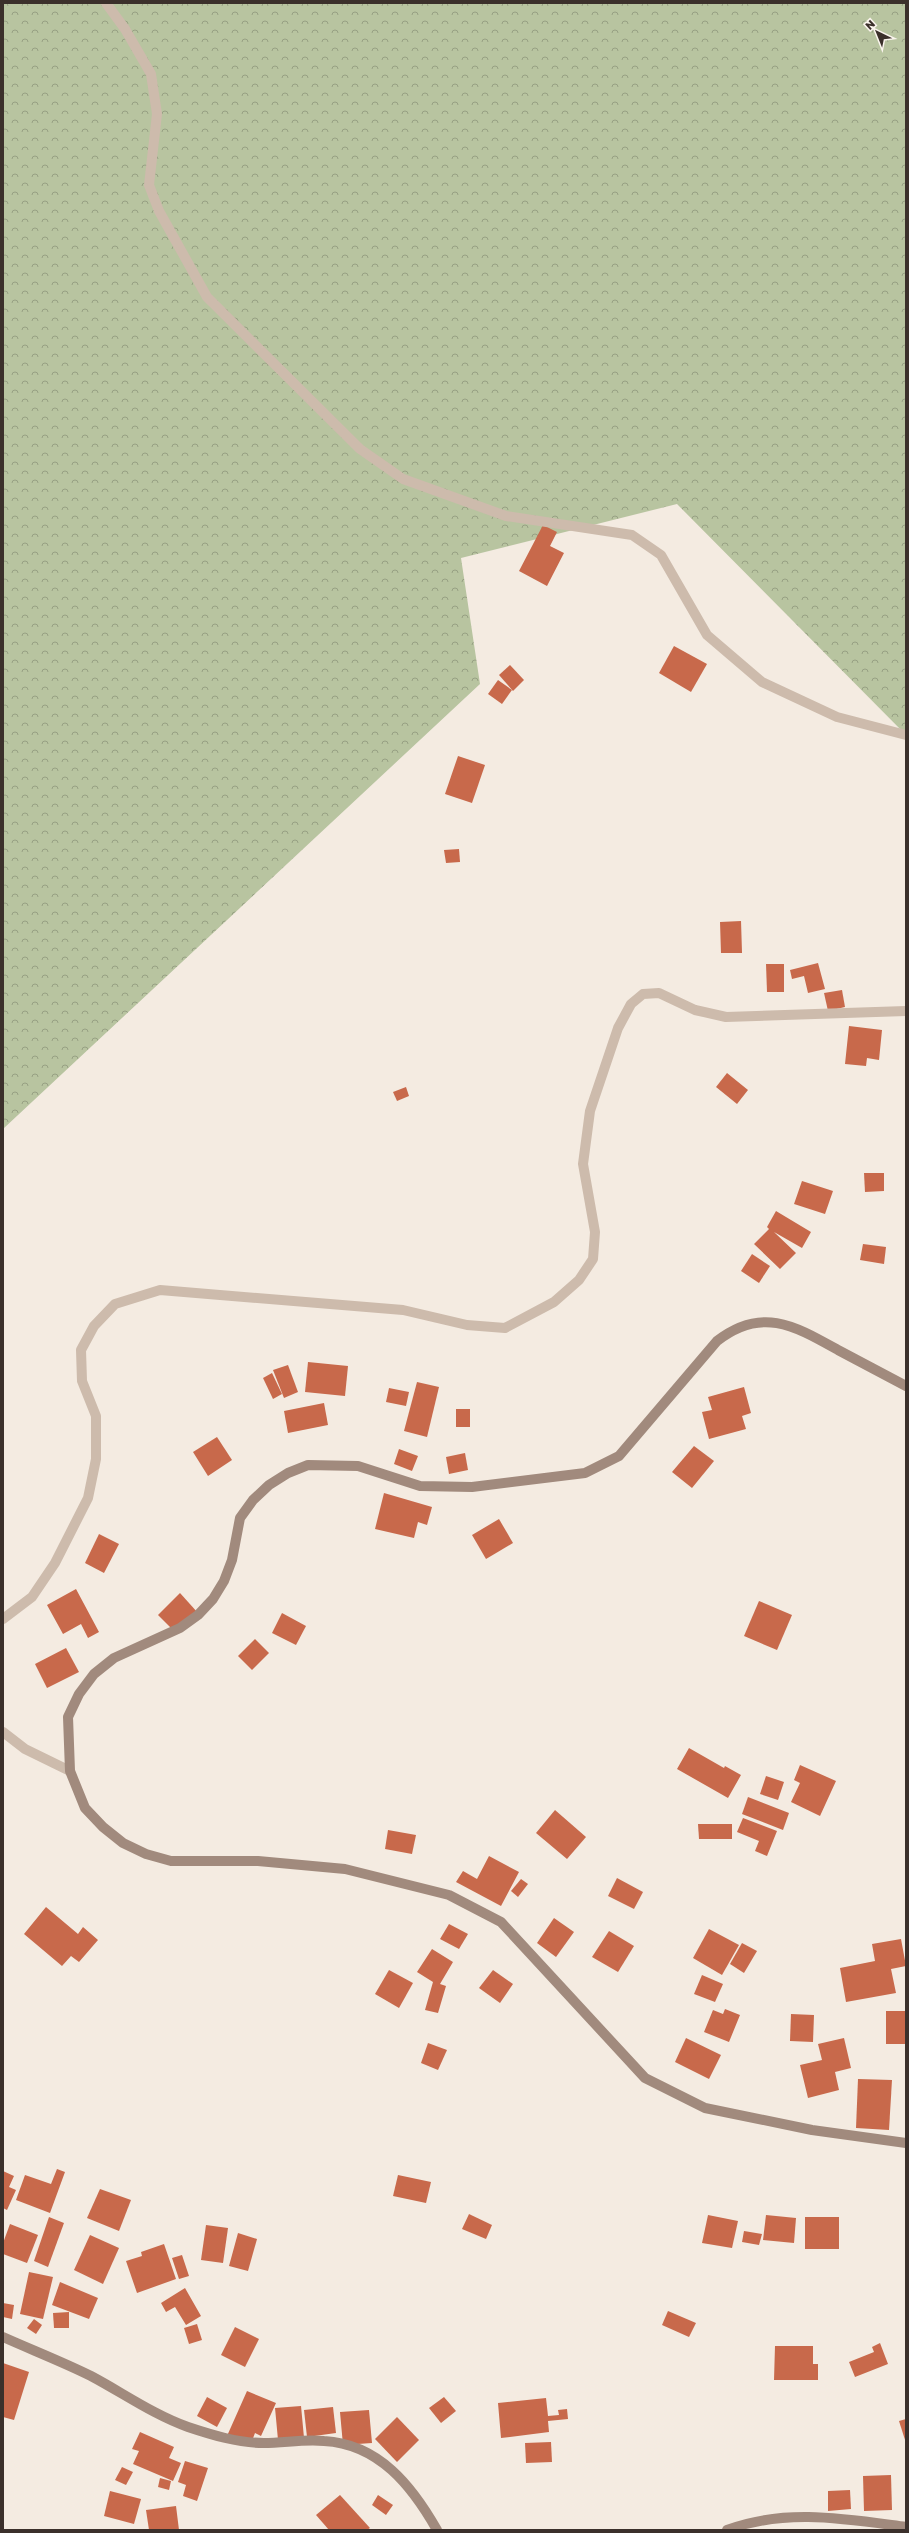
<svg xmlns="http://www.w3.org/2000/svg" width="909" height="2533" font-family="'Golos Text',sans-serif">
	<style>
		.forest { fill: url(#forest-crowns) }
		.building { fill: #c8694b }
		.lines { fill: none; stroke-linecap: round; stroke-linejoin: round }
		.street { stroke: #cdbbac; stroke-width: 10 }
		.secondary { stroke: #a18a7d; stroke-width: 10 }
	</style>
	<defs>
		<pattern id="forest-crowns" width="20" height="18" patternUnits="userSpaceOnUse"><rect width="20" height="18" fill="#b8c4a0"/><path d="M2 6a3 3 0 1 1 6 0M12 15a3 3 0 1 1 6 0" fill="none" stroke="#97a083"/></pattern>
	</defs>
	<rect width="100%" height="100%" fill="#f4ebe1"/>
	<path class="forest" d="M 3,3 L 906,3 L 906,735 L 677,504 L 461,558 L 480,684 L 3,1129 Z"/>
	<g class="building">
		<path d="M 543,525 L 557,532 L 550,546 L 564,553 L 547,586 L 519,571 Z"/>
		<path d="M 674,646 L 707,664 L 691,692 L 659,673 Z"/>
		<path d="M 510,665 L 524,680 L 513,691 L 499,675 Z"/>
		<path d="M 498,680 L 512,690 L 502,704 L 488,694 Z"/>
		<path d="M 458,756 L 485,765 L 472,803 L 445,794 Z"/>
		<path d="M 459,849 L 460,862 L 446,863 L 444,850 Z"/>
		<path d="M 741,921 L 742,953 L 721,953 L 720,922 Z"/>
		<path d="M 818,963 L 825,989 L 808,993 L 804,976 L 792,979 L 790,970 Z"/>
		<path d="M 766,964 L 784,964 L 784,992 L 767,992 Z"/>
		<path d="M 842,990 L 845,1007 L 828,1011 L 824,993 Z"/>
		<path d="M 849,1026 L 882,1030 L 879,1060 L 867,1058 L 866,1066 L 845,1064 Z"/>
		<path d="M 727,1073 L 748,1090 L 737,1104 L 716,1087 Z"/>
		<path d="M 406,1087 L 409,1096 L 397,1101 L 393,1092 Z"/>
		<path d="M 864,1173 L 884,1173 L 884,1191 L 865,1192 Z"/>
		<path d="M 802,1181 L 833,1191 L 825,1214 L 794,1204 Z"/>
		<path d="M 776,1211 L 811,1232 L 802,1248 L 774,1232 L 796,1253 L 780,1269 L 754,1244 L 769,1229 L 767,1227 Z"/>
		<path d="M 863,1244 L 886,1247 L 884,1264 L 860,1260 Z"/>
		<path d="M 752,1254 L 770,1266 L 759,1283 L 741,1271 Z"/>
		<path d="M 308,1362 L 348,1366 L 345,1396 L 305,1392 Z"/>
		<path d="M 288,1365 L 298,1392 L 284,1398 L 273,1370 Z"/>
		<path d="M 272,1373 L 282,1394 L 273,1399 L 263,1378 Z"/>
		<path d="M 417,1382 L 439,1387 L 427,1437 L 404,1431 Z"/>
		<path d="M 744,1387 L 751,1413 L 742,1416 L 746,1429 L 709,1439 L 702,1412 L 712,1410 L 708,1397 Z"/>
		<path d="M 389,1388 L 409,1392 L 406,1406 L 386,1402 Z"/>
		<path d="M 324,1403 L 328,1425 L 288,1433 L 284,1411 Z"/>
		<rect x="456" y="1409" width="14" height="18"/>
		<path d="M 217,1437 L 232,1460 L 208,1476 L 193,1452 Z"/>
		<path d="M 694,1446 L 714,1461 L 692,1488 L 672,1472 Z"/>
		<path d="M 399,1449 L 418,1456 L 412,1471 L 394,1464 Z"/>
		<path d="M 465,1453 L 468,1470 L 449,1474 L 446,1457 Z"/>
		<path d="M 384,1493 L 432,1507 L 427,1525 L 418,1522 L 414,1538 L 375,1529 Z"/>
		<path d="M 499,1519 L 513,1543 L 486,1559 L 472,1535 Z"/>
		<path d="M 99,1534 L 119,1544 L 104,1573 L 85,1563 Z"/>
		<path d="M 76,1589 L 99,1632 L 88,1638 L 81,1624 L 63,1634 L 47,1605 Z"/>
		<path d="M 180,1593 L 198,1613 L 177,1634 L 158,1615 Z"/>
		<path d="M 759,1601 L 792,1615 L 777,1650 L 744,1636 Z"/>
		<path d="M 282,1613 L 306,1626 L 296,1645 L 272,1633 Z"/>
		<path d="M 255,1639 L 269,1653 L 252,1670 L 238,1656 Z"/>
		<path d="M 66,1648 L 79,1672 L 47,1688 L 35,1664 Z"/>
		<path d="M 689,1748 L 724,1768 L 725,1766 L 741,1775 L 728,1798 L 677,1769 Z"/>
		<path d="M 800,1765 L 836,1781 L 820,1816 L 791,1802 L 800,1783 L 794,1780 Z"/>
		<path d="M 766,1776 L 784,1782 L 778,1800 L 760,1794 Z"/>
		<path d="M 748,1797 L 789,1813 L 783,1830 L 742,1814 Z"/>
		<path d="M 555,1810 L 586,1837 L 567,1859 L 536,1833 Z"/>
		<path d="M 743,1818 L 777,1831 L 767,1856 L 755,1851 L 759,1841 L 737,1832 Z"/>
		<path d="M 698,1824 L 732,1824 L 732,1839 L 699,1839 Z"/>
		<path d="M 388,1830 L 416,1835 L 412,1854 L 385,1849 Z"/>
		<path d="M 489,1856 L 519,1872 L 501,1906 L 456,1882 L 463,1871 L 477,1879 Z"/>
		<path d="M 617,1878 L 643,1892 L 634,1909 L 608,1896 Z"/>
		<path d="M 521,1879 L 528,1884 L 518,1897 L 511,1891 Z"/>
		<path d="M 46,1907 L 78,1934 L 83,1927 L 98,1940 L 79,1962 L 71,1956 L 62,1966 L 24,1934 Z"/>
		<path d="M 554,1918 L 574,1932 L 556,1957 L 537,1943 Z"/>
		<path d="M 449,1924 L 468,1934 L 459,1949 L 440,1939 Z"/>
		<path d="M 709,1929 L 739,1945 L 722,1975 L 693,1958 Z"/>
		<path d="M 609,1931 L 634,1946 L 618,1972 L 592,1957 Z"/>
		<path d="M 901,1939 L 906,1966 L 891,1969 L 896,1993 L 846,2002 L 840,1968 L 875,1961 L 872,1944 Z"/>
		<path d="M 742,1943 L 757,1951 L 744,1973 L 730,1964 Z"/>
		<path d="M 432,1949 L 453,1962 L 440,1984 L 446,1986 L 438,2013 L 425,2010 L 433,1982 L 417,1972 Z"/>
		<path d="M 389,1970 L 413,1983 L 399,2008 L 375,1994 Z"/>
		<path d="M 493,1970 L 513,1984 L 500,2003 L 479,1988 Z"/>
		<path d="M 702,1975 L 723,1984 L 715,2002 L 694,1994 Z"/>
		<path d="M 725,2009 L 740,2015 L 729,2042 L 704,2032 L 713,2010 L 723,2014 Z"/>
		<rect x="886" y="2011" width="20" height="33"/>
		<path d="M 791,2014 L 814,2015 L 813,2042 L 790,2041 Z"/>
		<path d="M 686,2038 L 721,2055 L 709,2079 L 675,2062 Z"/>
		<path d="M 844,2038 L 851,2068 L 835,2072 L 839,2090 L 808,2098 L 800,2065 L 822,2060 L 818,2044 Z"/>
		<path d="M 428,2043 L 447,2050 L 438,2070 L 421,2063 Z"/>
		<path d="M 858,2079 L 892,2080 L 889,2130 L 856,2128 Z"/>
		<path d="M 57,2169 L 65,2172 L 50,2213 L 16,2200 L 25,2175 L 51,2184 Z"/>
		<path d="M 3,2171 L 14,2176 L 9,2187 L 16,2190 L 7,2210 L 3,2208 Z"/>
		<path d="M 398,2175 L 431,2182 L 426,2203 L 393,2196 Z"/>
		<path d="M 100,2189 L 131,2200 L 119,2231 L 87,2218 Z"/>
		<path d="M 469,2214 L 492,2225 L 486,2239 L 462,2229 Z"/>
		<path d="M 708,2215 L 738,2221 L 732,2248 L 702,2243 Z"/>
		<path d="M 766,2215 L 796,2218 L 794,2243 L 763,2240 Z"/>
		<path d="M 49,2217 L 64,2223 L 48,2267 L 34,2261 Z"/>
		<rect x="805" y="2217" width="34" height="32"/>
		<path d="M 10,2224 L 38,2235 L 27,2263 L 3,2254 L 3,2243 Z"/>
		<path d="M 206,2225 L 228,2228 L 223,2263 L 201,2260 Z"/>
		<path d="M 744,2231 L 762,2234 L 759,2245 L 742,2242 Z"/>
		<path d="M 238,2233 L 257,2239 L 248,2271 L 229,2266 Z"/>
		<path d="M 90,2235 L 119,2248 L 103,2284 L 74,2270 Z"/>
		<path d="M 164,2244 L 176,2279 L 137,2293 L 126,2261 L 142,2256 L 141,2252 Z"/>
		<path d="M 182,2255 L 189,2276 L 179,2279 L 172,2258 Z"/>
		<path d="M 29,2272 L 53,2277 L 43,2319 L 20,2314 Z"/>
		<path d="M 60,2282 L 98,2298 L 89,2319 L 52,2305 Z"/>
		<path d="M 185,2288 L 201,2316 L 186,2325 L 175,2307 L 166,2312 L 161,2303 Z"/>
		<path d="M 3,2303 L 14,2305 L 12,2319 L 3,2317 Z"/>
		<path d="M 668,2311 L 696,2323 L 689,2337 L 662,2325 Z"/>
		<path d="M 69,2312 L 69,2328 L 54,2328 L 53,2313 Z"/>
		<path d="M 34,2319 L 42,2325 L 36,2334 L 27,2328 Z"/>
		<path d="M 197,2324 L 202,2340 L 189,2344 L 184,2328 Z"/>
		<path d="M 235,2327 L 259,2339 L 245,2367 L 221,2355 Z"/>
		<path d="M 880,2343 L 888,2364 L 855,2377 L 849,2362 L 874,2352 L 872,2347 Z"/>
		<path d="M 775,2346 L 813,2346 L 813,2364 L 818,2364 L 818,2380 L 774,2380 Z"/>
		<path d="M 3,2363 L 29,2372 L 14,2420 L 3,2417 Z"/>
		<path d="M 247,2391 L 276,2403 L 261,2436 L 255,2433 L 250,2446 L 227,2436 Z"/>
		<path d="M 207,2397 L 227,2408 L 217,2427 L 197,2416 Z"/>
		<path d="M 444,2397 L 456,2411 L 441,2423 L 429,2408 Z"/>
		<path d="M 546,2398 L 548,2416 L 559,2415 L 558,2410 L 567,2409 L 568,2419 L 548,2421 L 549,2432 L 501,2438 L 498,2403 Z"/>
		<path d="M 301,2406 L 304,2438 L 278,2440 L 275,2408 Z"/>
		<path d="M 333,2407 L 336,2433 L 307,2437 L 304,2410 Z"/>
		<path d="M 369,2410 L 372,2443 L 343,2445 L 340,2412 Z"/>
		<path d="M 397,2417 L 419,2440 L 397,2462 L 375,2439 Z"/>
		<path d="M 906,2419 L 906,2443 L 899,2421 Z"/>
		<path d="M 140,2432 L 174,2447 L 169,2458 L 181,2463 L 173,2481 L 133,2464 L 139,2451 L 132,2449 Z"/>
		<path d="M 551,2442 L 552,2462 L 526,2463 L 525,2443 Z"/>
		<path d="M 185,2461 L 208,2468 L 197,2501 L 183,2496 L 186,2485 L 178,2482 Z"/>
		<path d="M 122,2467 L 133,2472 L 126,2485 L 115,2480 Z"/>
		<path d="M 891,2475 L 892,2510 L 864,2511 L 863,2476 Z"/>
		<path d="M 160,2478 L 171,2481 L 169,2490 L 158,2487 Z"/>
		<path d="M 850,2490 L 851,2509 L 828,2511 L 828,2491 Z"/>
		<path d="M 110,2491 L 141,2499 L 134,2524 L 104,2516 Z"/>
		<path d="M 340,2495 L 370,2528 L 367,2530 L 329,2530 L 316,2515 Z"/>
		<path d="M 378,2495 L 393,2505 L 386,2515 L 372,2505 Z"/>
		<path d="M 176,2506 L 179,2530 L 149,2530 L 146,2510 Z"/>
	</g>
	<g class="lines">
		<g class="street">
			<path d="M 106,3 L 125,29 L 151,74 L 157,114 L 149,185 L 159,211 L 207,297 L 360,449 L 403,479 L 506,516 L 632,535 L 661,555 L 707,635 L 762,682 L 837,717 L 906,735"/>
			<path d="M 3,1619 L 32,1597 L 55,1563 L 88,1498 L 96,1459 L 96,1416 L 82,1381 L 81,1350 L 94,1326 L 115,1304 L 160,1290 L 403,1310 L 467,1325 L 505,1328 L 554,1302 L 579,1280 L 593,1259 L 595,1232 L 583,1164 L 590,1111 L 618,1028 L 631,1004 L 643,994 L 659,993 L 695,1010 L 726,1017 L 906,1011"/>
			<path d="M 3,1732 L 25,1749 L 70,1771"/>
		</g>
		<g class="secondary">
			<path d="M 906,1386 C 883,1374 861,1362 838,1350 C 795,1326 762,1306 717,1341 L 619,1456 L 585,1473 L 472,1487 L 420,1486 L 358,1466 L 308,1465 L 288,1473 L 269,1485 L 253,1500 L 240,1518 L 232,1560 L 224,1581 L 213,1599 L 198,1615 L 180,1628 L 114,1658 L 94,1674 L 79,1694 L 68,1717 L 70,1771 L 85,1808 L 103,1827 L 123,1843 L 146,1854 L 171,1861 L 258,1861 L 345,1869 L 449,1895 L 501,1922 L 645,2078 L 705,2108 L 812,2130 L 906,2143"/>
			<path d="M 3,2337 C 32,2350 63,2362 91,2376 C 123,2393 154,2415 188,2427 C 212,2435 238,2443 264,2443 C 284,2443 304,2439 324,2441 C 379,2444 412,2486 437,2530"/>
			<path d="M 727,2530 C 785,2508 846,2519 906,2527"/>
		</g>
	</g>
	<rect width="909" height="2533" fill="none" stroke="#3b302b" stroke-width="8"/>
	<g transform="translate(877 32) rotate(317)" stroke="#fbf5ee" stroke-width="3" paint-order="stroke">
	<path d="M0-3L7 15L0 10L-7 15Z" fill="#3b302b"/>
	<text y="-6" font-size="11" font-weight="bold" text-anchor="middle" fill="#3b302b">N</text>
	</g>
</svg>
